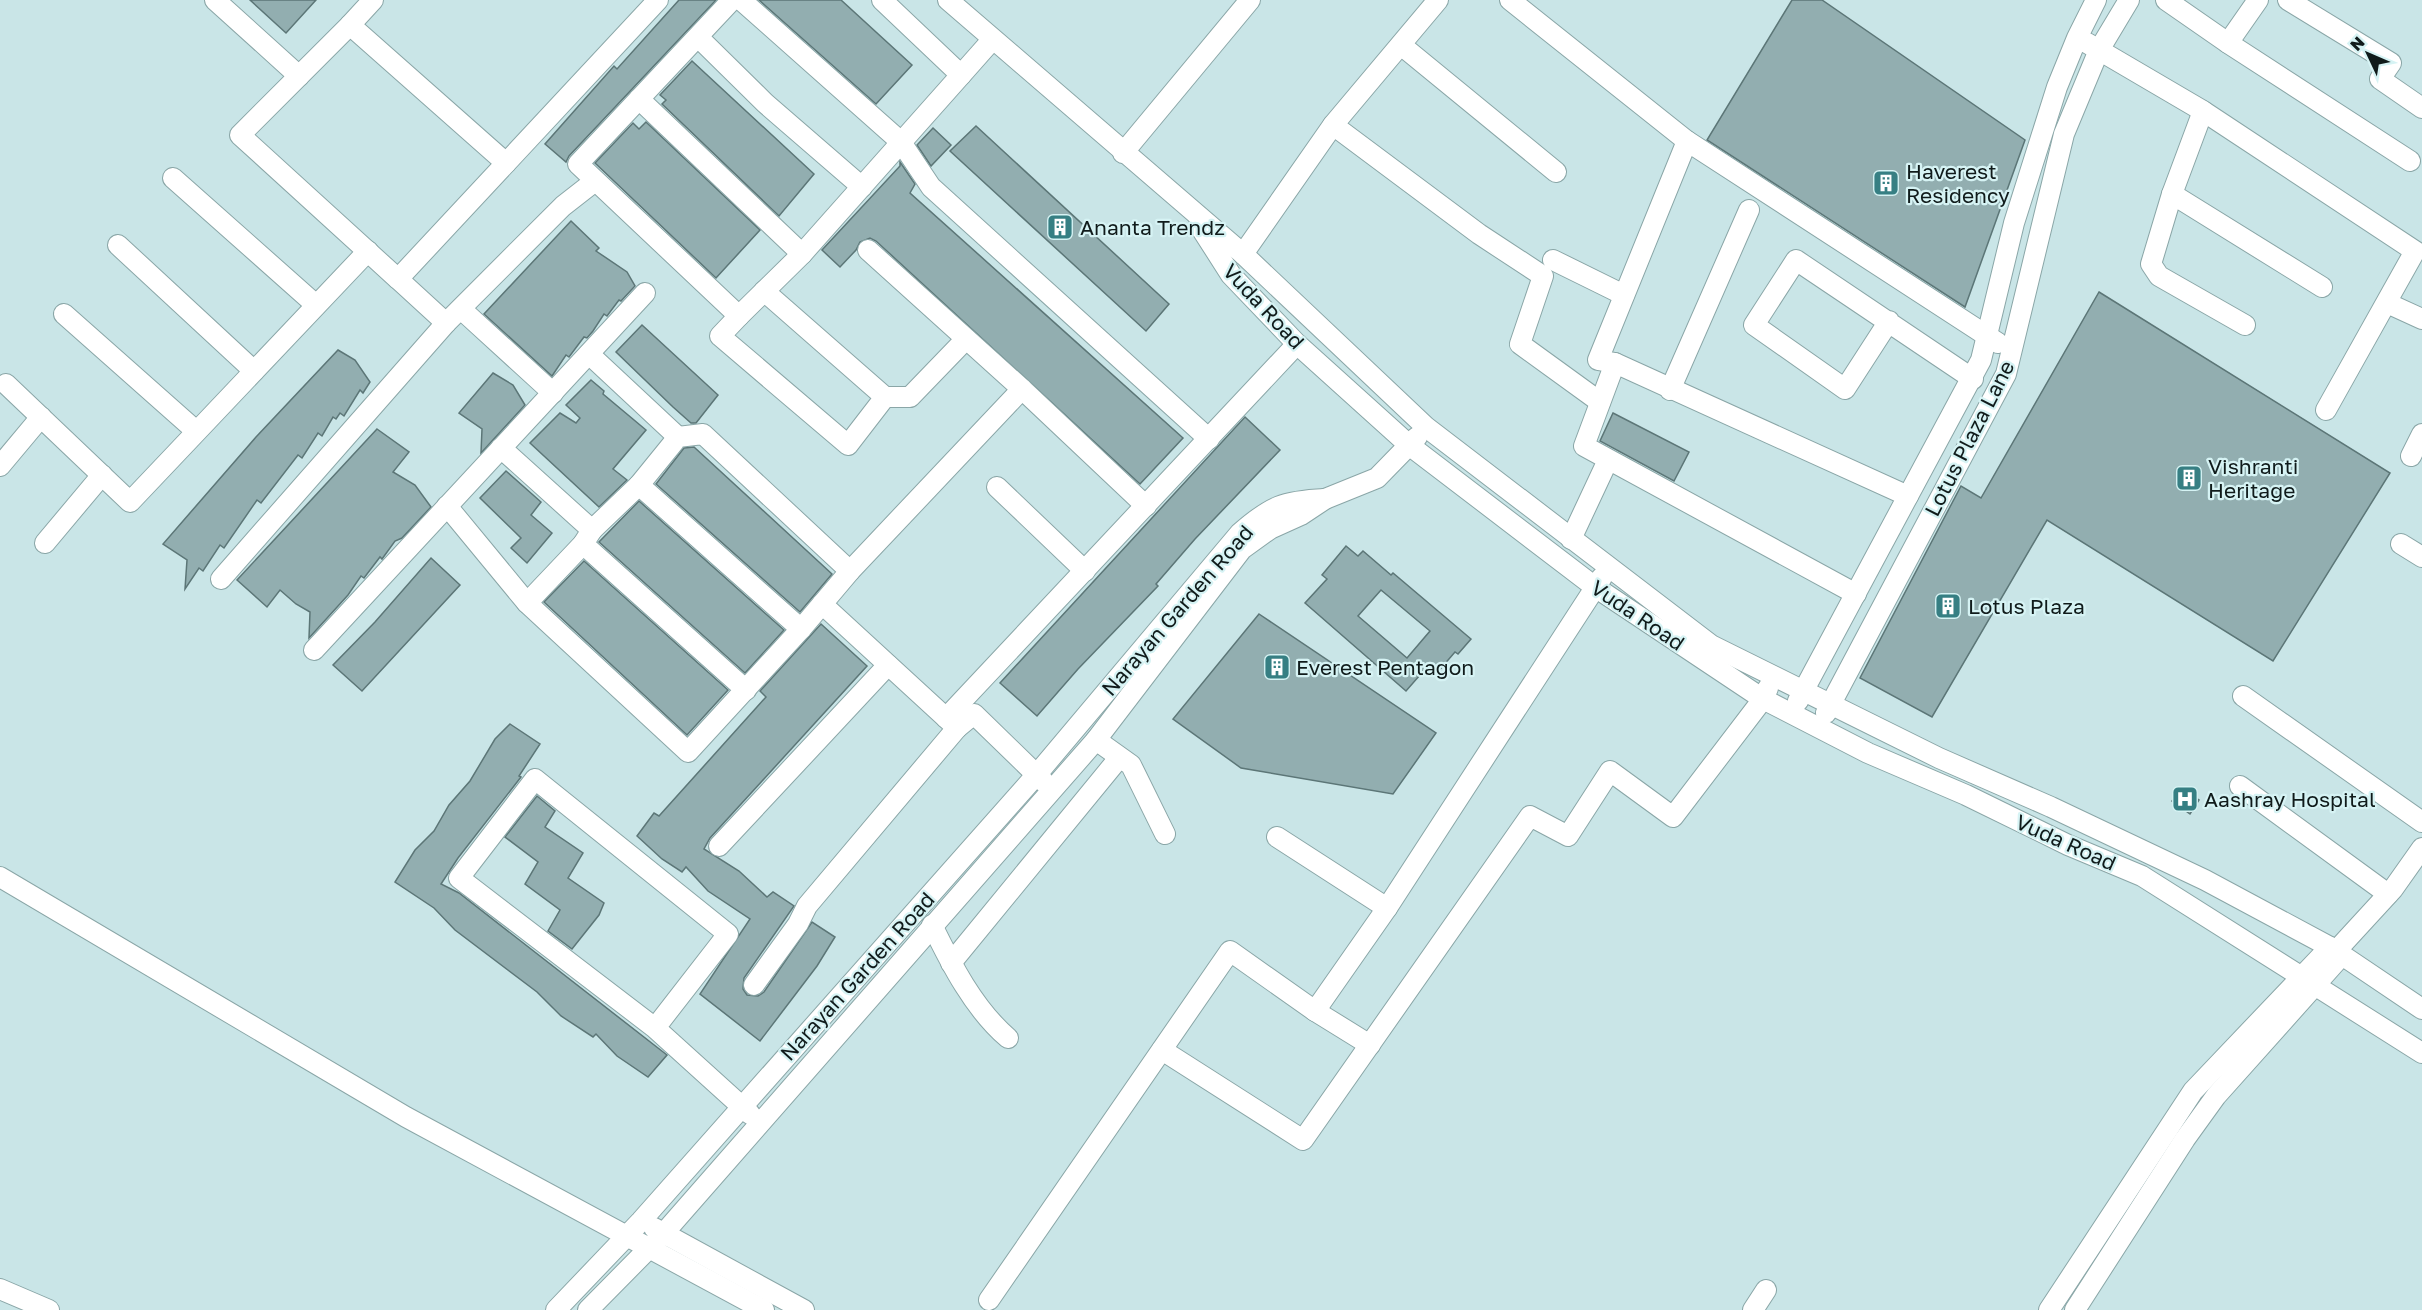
<svg xmlns="http://www.w3.org/2000/svg" width="2422" height="1310" font-family="'Golos Text',sans-serif">
	<style>
		.building { fill: #92aeb0; stroke: #5c7677; stroke-width: 1.5; fill-rule: evenodd }
		.lines { fill: none; stroke-linecap: round; stroke-linejoin: round }
		.minor-casing { stroke: #8aa6a7; stroke-width: 22 }
		.minor { stroke: #fff; stroke-width: 20 }
		.labels { text-anchor: middle; dominant-baseline: central; stroke-width: 4.5; stroke-linejoin: round; paint-order: stroke }
		.poi-label { font-size: 21px; fill: #101b1b; stroke: #d6f3f4; text-anchor: start }
		.street-label { font-size: 21px; fill: #101b1b; stroke: #d6f3f4 }
	</style>
	<rect width="100%" height="100%" fill="#c9e5e7"/>
	<g class="building">
		<path d="M 250,0 L 316,0 L 286,33 Z"/>
		<path d="M 679,0 L 716,0 L 569,156 L 566,162 L 545,144 L 614,66 L 617,69 Z"/>
		<path d="M 759,0 L 841,0 L 912,65 L 876,104 Z"/>
		<path d="M 1792,0 L 1822,0 L 2025,140 L 1965,307 L 1707,140 Z"/>
		<path d="M 692,61 L 814,174 L 779,216 L 662,104 L 666,100 L 660,95 Z"/>
		<path d="M 646,122 L 760,230 L 716,278 L 595,163 L 633,123 L 639,129 Z"/>
		<path d="M 976,126 L 1169,304 L 1146,331 L 950,151 Z"/>
		<path d="M 933,128 L 951,145 L 931,166 L 917,145 Z"/>
		<path d="M 900,162 L 915,184 L 910,193 L 1183,438 L 1140,484 L 876,241 L 870,238 L 860,242 L 856,250 L 840,267 L 822,250 L 900,166 Z"/>
		<path d="M 571,221 L 599,248 L 596,251 L 627,272 L 635,286 L 621,301 L 619,300 L 607,316 L 604,314 L 593,331 L 587,338 L 584,337 L 569,357 L 566,355 L 552,376 L 484,314 Z"/>
		<path d="M 2099,292 L 2390,473 L 2273,661 L 2047,520 L 1932,717 L 1860,678 L 1961,486 L 1981,498 Z"/>
		<path d="M 642,325 L 718,395 L 696,423 L 691,423 L 673,407 L 616,352 Z"/>
		<path d="M 338,350 L 355,360 L 370,382 L 363,393 L 360,390 L 344,416 L 340,413 L 336,419 L 333,417 L 322,436 L 318,433 L 302,458 L 298,455 L 261,503 L 257,500 L 224,548 L 220,545 L 203,571 L 199,568 L 185,589 L 187,560 L 163,544 L 256,437 Z"/>
		<path d="M 493,373 L 513,385 L 525,405 L 481,453 L 482,429 L 459,413 Z"/>
		<path d="M 591,380 L 604,391 L 603,394 L 646,430 L 613,469 L 627,480 L 599,507 L 530,443 L 560,413 L 576,423 L 580,418 L 566,405 Z"/>
		<path d="M 1613,413 L 1689,452 L 1674,481 L 1600,441 Z"/>
		<path d="M 1245,417 L 1280,450 L 1195,539 L 1156,584 L 1158,586 L 1078,669 L 1037,716 L 1000,683 Z"/>
		<path d="M 377,429 L 409,452 L 393,472 L 415,485 L 431,507 L 402,538 L 395,541 L 382,559 L 380,557 L 364,578 L 361,576 L 348,595 L 309,638 L 310,612 L 296,604 L 280,590 L 267,607 L 237,580 Z"/>
		<path d="M 694,447 L 832,574 L 800,612 L 656,484 L 684,448 Z"/>
		<path d="M 506,471 L 541,502 L 531,515 L 552,533 L 527,563 L 511,548 L 521,538 L 480,498 Z"/>
		<path d="M 639,501 L 784,630 L 745,673 L 599,542 Z"/>
		<path d="M 1346,546 L 1358,556 L 1363,551 L 1391,575 L 1393,573 L 1471,639 L 1458,654 L 1455,652 L 1436,674 L 1427,667 L 1406,691 L 1305,603 L 1327,579 L 1322,575 ZM 1381,590 L 1430,631 L 1407,658 L 1358,616 Z"/>
		<path d="M 431,558 L 460,585 L 362,691 L 333,665 L 375,622 Z"/>
		<path d="M 584,561 L 728,690 L 687,735 L 544,602 Z"/>
		<path d="M 1259,614 L 1436,733 L 1393,794 L 1241,768 L 1173,719 Z"/>
		<path d="M 821,624 L 867,666 L 710,838 L 704,849 L 739,871 L 767,897 L 773,892 L 794,906 L 744,978 L 743,989 L 747,995 L 758,996 L 764,992 L 812,922 L 835,937 L 817,966 L 760,1041 L 700,994 L 750,919 L 708,891 L 686,867 L 682,872 L 662,859 L 637,836 L 654,813 L 659,816 L 766,697 L 760,691 Z"/>
		<path d="M 510,724 L 540,744 L 519,776 L 521,777 L 458,858 L 441,884 L 459,893 L 667,1055 L 648,1077 L 617,1056 L 596,1034 L 593,1037 L 561,1016 L 537,992 L 455,930 L 434,908 L 395,882 L 415,850 L 434,831 L 449,805 L 470,781 L 495,739 Z"/>
		<path d="M 2181,788 L 2199,800 L 2190,814 L 2172,801 Z"/>
		<path d="M 537,796 L 555,811 L 545,827 L 583,853 L 568,878 L 604,903 L 599,915 L 572,949 L 548,931 L 560,910 L 525,884 L 538,862 L 505,837 Z"/>
	</g>
	<g class="lines">
		<defs>
			<g id="minor">
				<path d="M 215,0 L 299,76"/>
				<path d="M 732,0 L 578,164 L 739,316 L 802,254"/>
				<path d="M 741,0 L 901,142 L 931,187 L 1209,439"/>
				<path d="M 948,0 L 1243,254 L 1426,427 L 1711,645 L 1939,758 L 2051,807 L 2205,880 L 2330,947 L 2422,1009"/>
				<path d="M 1438,0 L 1333,125 L 1479,234 L 1543,276 L 1520,344 L 1600,402"/>
				<path d="M 1510,0 L 1687,141"/>
				<path d="M 2166,0 L 2228,43 L 2410,161"/>
				<path d="M 2288,0 L 2391,63 L 2380,79 L 2422,108"/>
				<path d="M 350,25 L 373,0"/>
				<path d="M 698,37 L 765,103 L 862,187"/>
				<path d="M 2087,43 L 2203,111 L 2415,251 L 2326,410"/>
				<path d="M 2228,43 L 2258,0"/>
				<path d="M 1401,45 L 1556,172"/>
				<path d="M 961,75 L 992,40"/>
				<path d="M 639,99 L 802,254 L 961,75 L 882,0"/>
				<path d="M 2203,111 L 2172,194 L 2151,264 L 2159,276 L 2245,325"/>
				<path d="M 1123,153 L 1250,0"/>
				<path d="M 173,178 L 316,305"/>
				<path d="M 2172,194 L 2322,287"/>
				<path d="M 1199,225 L 1231,275 L 1297,344 L 1409,445 L 1595,587 L 1763,699 L 1868,753 L 1966,795 L 2068,845 L 2142,876 L 2422,1053"/>
				<path d="M 118,245 L 254,371"/>
				<path d="M 1243,254 L 1333,125"/>
				<path d="M 1553,260 L 1624,295"/>
				<path d="M 398,279 L 240,135 L 350,25 L 506,163"/>
				<path d="M 2387,303 L 2422,319"/>
				<path d="M 461,309 L 553,393"/>
				<path d="M 64,314 L 196,431"/>
				<path d="M 739,316 L 720,336 L 848,445 L 885,397 L 764,291"/>
				<path d="M 1889,321 L 1845,389 L 1754,325 L 1796,260 L 1973,379"/>
				<path d="M 446,323 L 563,206 L 595,181"/>
				<path d="M 589,354 L 678,437"/>
				<path d="M 1615,363 L 1598,360 L 1687,141 L 1998,343"/>
				<path d="M 6,384 L 130,502 L 368,251"/>
				<path d="M 1022,389 L 1146,506"/>
				<path d="M 1670,390 L 1749,210"/>
				<path d="M 885,397 L 910,397 L 966,339"/>
				<path d="M 501,448 L 592,530 L 583,544 L 527,603 L 688,752 L 801,629 L 850,571 L 1022,389 L 868,250"/>
				<path d="M 2411,456 L 2422,434"/>
				<path d="M 0,466 L 41,417"/>
				<path d="M 639,485 L 801,629"/>
				<path d="M 997,487 L 1085,571"/>
				<path d="M 447,506 L 527,603"/>
				<path d="M 592,530 L 639,485 L 678,437 L 703,434 L 850,571"/>
				<path d="M 1571,539 L 1608,460"/>
				<path d="M 45,543 L 102,475"/>
				<path d="M 583,544 L 746,690"/>
				<path d="M 2401,544 L 2422,557"/>
				<path d="M 221,579 L 446,323 L 398,279 L 658,0"/>
				<path d="M 1856,594 L 1584,446 L 1615,363 L 1908,496"/>
				<path d="M 822,604 L 957,728 L 974,714 L 1044,782"/>
				<path d="M 314,650 L 645,293"/>
				<path d="M 2243,696 L 2422,822"/>
				<path d="M 1798,701 L 1981,360 L 2014,223 L 2057,87 L 2077,38 L 2096,0"/>
				<path d="M 1826,713 L 2006,374 L 2064,134 L 2099,50 L 2129,0"/>
				<path d="M 946,718 L 1297,344"/>
				<path d="M 1096,740 L 1131,765 L 1165,834"/>
				<path d="M 2240,786 L 2388,894"/>
				<path d="M 1277,837 L 1387,908"/>
				<path d="M 719,846 L 888,665"/>
				<path d="M 0,877 L 406,1117 L 764,1310"/>
				<path d="M 932,925 C 951,964 974,1009 1008,1038"/>
				<path d="M 2336,951 L 2393,889 L 2422,848"/>
				<path d="M 951,963 L 1119,758"/>
				<path d="M 754,985 L 798,924 L 807,906 L 957,728"/>
				<path d="M 1315,1011 L 1370,1045"/>
				<path d="M 655,1028 L 728,934 L 535,779 L 459,878 L 655,1028 L 750,1114"/>
				<path d="M 1162,1050 L 1303,1140 L 1530,816 L 1568,836 L 1610,771 L 1673,817 L 1763,699 L 1768,688"/>
				<path d="M 654,1228 L 804,1310"/>
				<path d="M 0,1289 L 49,1310"/>
				<path d="M 989,1300 L 1230,951 L 1315,1011 L 1387,908 L 1602,577"/>
				<path d="M 556,1310 L 641,1221 L 1038,773 L 1240,533 C 1271,506 1283,501 1325,499"/>
				<path d="M 588,1310 L 664,1233 L 1096,740 L 1242,549 L 1270,529 L 1301,515 L 1325,499 L 1377,478 L 1417,437"/>
				<path d="M 1753,1310 L 1766,1290"/>
				<path d="M 2049,1310 L 2193,1091 L 2330,947"/>
				<path d="M 2075,1310 L 2185,1139 L 2216,1096 L 2342,955"/>
			</g>
		</defs>
		<use href="#minor" class="minor-casing"/>
		<use href="#minor" class="minor"/>
	</g>
	<defs>
		<symbol id="building-square" viewBox="-11 -11 22 22"><rect x="-9" y="-9" width="18" height="18" rx="4" fill="#367f83" stroke="#d6f3f4"/><path d="M-4-6H4V6H1V3H-1V6H-4ZM-2.5-4.3h1.7v1.8h-1.7ZM.8-4.3h1.7v1.8H.8ZM-2.5-1h1.7V.8h-1.7ZM.8-1h1.7V.8H.8Z" fill="#fff"/></symbol>
		<symbol id="hospital-square" viewBox="-11 -11 22 22"><rect x="-9" y="-9" width="18" height="18" rx="4" fill="#367f83" stroke="#d6f3f4"/><path d="M-5-5h3v3.5h4V-5h3V5h-3V1.5h-4V5h-3Z" fill="#fff"/></symbol>
	</defs>
	<g fill-rule="evenodd">
		<use href="#building-square" x="1871" y="168" width="30" height="30"/>
		<use href="#building-square" x="1045" y="212" width="30" height="30"/>
		<use href="#building-square" x="2174" y="463" width="30" height="30"/>
		<use href="#building-square" x="1933" y="591" width="30" height="30"/>
		<use href="#building-square" x="1262" y="652" width="30" height="30"/>
		<use href="#hospital-square" x="2170" y="784" width="30" height="30"/>
	</g>
	<g class="labels">
		<g class="poi-label">
			<text x="1906" y="171">Haverest<tspan x="1906" dy="24">Residency</tspan></text>
			<text x="1080" y="227">Ananta Trendz</text>
			<text x="2208" y="466">Vishranti<tspan x="2208" dy="24">Heritage</tspan></text>
			<text x="1968" y="606">Lotus Plaza</text>
			<text x="1296" y="667">Everest Pentagon</text>
			<text x="2204" y="799">Aashray Hospital</text>
		</g>
		<g class="street-label">
			<text transform="translate(1264 306) rotate(47)">Vuda Road</text>
			<text transform="translate(1969 438) rotate(-63)">Lotus Plaza Lane</text>
			<text transform="translate(1177 610) rotate(-49)">Narayan Garden Road</text>
			<text transform="translate(1638 615) rotate(34)">Vuda Road</text>
			<text transform="translate(2066 842) rotate(24)">Vuda Road</text>
			<text transform="translate(857 976) rotate(-48)">Narayan Garden Road</text>
		</g>
	</g>
	<g transform="translate(2368 54) rotate(314)" stroke="#d6f3f4" stroke-width="4.5" paint-order="stroke">
	<path d="M0-4.5L10 22L0 15L-10 22Z" fill="#101b1b"/>
	<text y="-9" font-size="16" font-weight="bold" text-anchor="middle" fill="#101b1b">N</text>
	</g>
</svg>
